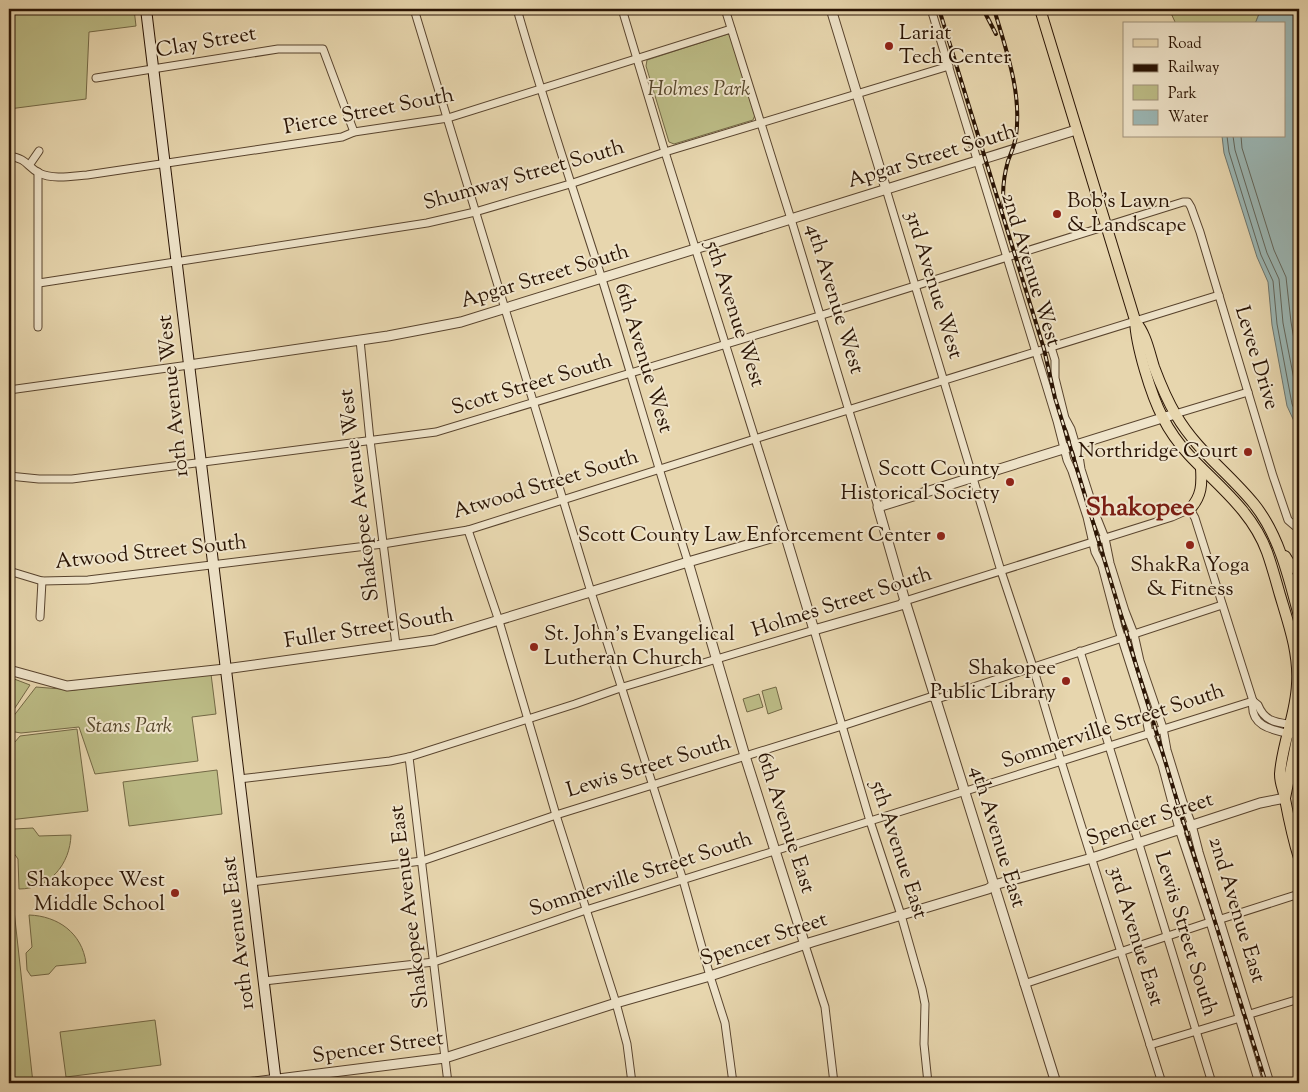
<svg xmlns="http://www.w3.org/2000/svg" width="1308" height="1092" font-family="'Sorts Mill Goudy',serif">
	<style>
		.green { fill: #bcbc86; stroke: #736845 }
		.water { fill: #9bb7b5; stroke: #6e766e }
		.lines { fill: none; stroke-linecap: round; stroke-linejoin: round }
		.shore { stroke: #62665c; stroke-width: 1 }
		.minor-casing { stroke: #59442e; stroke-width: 9 }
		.tertiary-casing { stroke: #59442e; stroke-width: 11 }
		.secondary-casing { stroke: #2a1404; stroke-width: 12 }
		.primary-casing { stroke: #2a1404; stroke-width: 12 }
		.minor { stroke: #efe4ca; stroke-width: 7 }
		.tertiary { stroke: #efe4ca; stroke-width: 9 }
		.secondary { stroke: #efe4ca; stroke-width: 10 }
		.primary { stroke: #e7d6ae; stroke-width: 10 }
		.rail-casing { stroke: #2a1404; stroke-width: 4 }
		.rail { stroke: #efe4ca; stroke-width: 2; stroke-dasharray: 5.5; stroke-linecap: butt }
		.poi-dot { fill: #8f2418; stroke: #efe4ca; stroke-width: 2 }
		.labels { text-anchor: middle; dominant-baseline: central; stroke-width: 4; stroke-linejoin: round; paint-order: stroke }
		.poi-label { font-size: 21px; fill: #2a1404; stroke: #efe4ca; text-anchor: end }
		.street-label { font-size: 21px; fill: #2a1404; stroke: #efe4ca }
		.park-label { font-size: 21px; font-style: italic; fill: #56462b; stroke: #efe4ca }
		.district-label { font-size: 26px; font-weight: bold; fill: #7a1f14; stroke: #efe4ca }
	</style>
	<rect width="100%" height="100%" fill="#e7d6ae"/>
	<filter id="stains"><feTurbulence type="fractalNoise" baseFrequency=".004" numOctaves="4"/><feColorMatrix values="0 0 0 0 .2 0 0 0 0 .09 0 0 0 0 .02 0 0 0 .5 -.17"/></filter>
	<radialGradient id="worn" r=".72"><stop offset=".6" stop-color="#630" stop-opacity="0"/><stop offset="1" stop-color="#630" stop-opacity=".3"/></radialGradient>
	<g class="green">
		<path d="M 9,9 L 134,9 L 136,26 L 89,32 L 86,99 L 9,109 Z"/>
		<path d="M 1169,9 L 1261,9 L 1255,24 L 1176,24 Z"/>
		<path d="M 728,34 L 731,37 L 755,115 L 753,120 L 674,144 L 669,142 L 646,66 L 647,60 Z"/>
		<path d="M 211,674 L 216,714 L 192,717 L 198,761 L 95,774 L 79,727 L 21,733 L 9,731 L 9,722 L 36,687 L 74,690 Z"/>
		<path d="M 9,677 L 30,685 L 9,717 Z"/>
		<path d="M 776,687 L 782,709 L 768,714 L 762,691 Z"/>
		<path d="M 759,694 L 763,707 L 747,712 L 743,699 Z"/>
		<path d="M 77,729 L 88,811 L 9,820 L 9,749 L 20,736 Z"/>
		<path d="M 217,770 L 222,814 L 129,826 L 123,782 Z"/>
		<path d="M 33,828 L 39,836 L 71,835 C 70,864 50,889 19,889 L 18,859 L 13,852 L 10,833 L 14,829 Z"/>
		<path d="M 9,882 L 11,883 L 33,1083 L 9,1083 Z"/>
		<path d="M 29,915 C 58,916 82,933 86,963 L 56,966 L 49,974 L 31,976 L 27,970 L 26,953 L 32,947 Z"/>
		<path d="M 155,1020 L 161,1065 L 66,1077 L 60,1032 Z"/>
	</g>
	<path class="water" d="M 1261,9 L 1299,9 L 1299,432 L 1287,406 L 1272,325 L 1268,282 L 1257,257 L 1224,153 L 1222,136 L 1284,136 L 1284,24 L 1255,24 Z"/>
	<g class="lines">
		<g class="shore">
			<path d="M 1227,136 L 1229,152 L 1261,255 L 1273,281 L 1277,324 L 1292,404 L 1299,420"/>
			<path d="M 1233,136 L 1235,150 L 1267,253 L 1279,279 L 1283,323 L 1299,405"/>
			<path d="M 1241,136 L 1242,148 L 1274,250 L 1286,277 L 1291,322 L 1299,368"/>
		</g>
		<defs>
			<g id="minor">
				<path d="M 414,9 L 591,592 L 683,880 L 710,976 L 725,1023 L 733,1083"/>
				<path d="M 517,9 C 543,100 573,189 602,279 C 631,373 658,468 688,562"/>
				<path d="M 622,9 L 665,152 L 785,534"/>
				<path d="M 725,9 L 791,219 L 878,507"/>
				<path d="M 931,9 L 1057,421 L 1067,460 L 1072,471 L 1087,517 L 1095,552 L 1102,566 L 1118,627 L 1144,708 L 1149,733 L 1162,765 L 1179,829 L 1210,922 L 1259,1083"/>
				<path d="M 96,78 L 278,49 L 323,49 L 354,132"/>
				<path d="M 9,156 C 28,159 26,166 39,173 C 53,180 73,176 87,175 L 342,137 L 354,132 L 448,118 L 731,29"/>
				<path d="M 30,164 L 39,151"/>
				<path d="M 38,172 L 38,327"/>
				<path d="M 886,189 L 1001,571 L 1033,667 L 1061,761 L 1162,1083"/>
				<path d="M 39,283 L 427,223 L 475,212 L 570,184 L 665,152 L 949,66"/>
				<path d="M 360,340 L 370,440 L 396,645"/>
				<path d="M 1051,347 L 1055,360 L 1055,378 L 1065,418 L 1071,429 L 1079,456 L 1081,469 L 1095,513 L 1105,538 L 1110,563 L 1125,611 L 1134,634 L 1140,661 L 1163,728 L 1167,750 L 1183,802 L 1192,825 L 1199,852 L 1270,1083"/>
				<path d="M 9,390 L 189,365"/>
				<path d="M 1175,414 L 1248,392"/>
				<path d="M 9,476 L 39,479 L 72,479 L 436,432 L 819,316 L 1183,202 L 1188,202 L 1191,207 L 1200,232 L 1273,476 L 1288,520 L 1295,526"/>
				<path d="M 468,530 L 499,621 L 556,815 L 616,1003 L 627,1044 L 632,1083"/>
				<path d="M 9,571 L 42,581 L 88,580 L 383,544 L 468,530 L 761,437 L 1219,295"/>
				<path d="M 905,601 L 1172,517 L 1190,509 L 1195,518 L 1253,701 C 1249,726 1272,730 1291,734"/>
				<path d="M 40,617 L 42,581"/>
				<path d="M 1080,651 L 1212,1083"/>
				<path d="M 1253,701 L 1258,705 C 1266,725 1281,722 1299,726"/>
				<path d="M 409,757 L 448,1083"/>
				<path d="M 239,779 L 390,761 L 409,757 L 575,704 L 623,687 L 814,630 L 870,821 L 901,915 L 922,989 L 925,1004 L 924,1044 L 928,1083"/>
				<path d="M 251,882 L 422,861 L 556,815 L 842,726 L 930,697 L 937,699 L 1222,605"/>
				<path d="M 1221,919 L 1299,894"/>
				<path d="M 805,945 L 825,1007 L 834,1083"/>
				<path d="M 264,981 L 434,962 L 586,910 L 1253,701"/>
				<path d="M 1024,984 L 1210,922"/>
				<path d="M 1250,1014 L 1299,999"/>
				<path d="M 1150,1045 L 1240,1018"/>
			</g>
			<g id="tertiary">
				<path d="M 831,9 L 886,189"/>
				<path d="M 189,365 L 388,336 L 461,322 L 1076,130"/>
				<path d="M 688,562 L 745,756 L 805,945"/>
				<path d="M 9,670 L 67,686 L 225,669 L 434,640 L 688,562 L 785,534 L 814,630 L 901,605 L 905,601"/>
				<path d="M 246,1083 L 445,1058 L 616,1003 L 710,976 L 812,942 L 988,889 L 994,885 L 1092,858 L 1260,803 L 1285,798"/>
				<path d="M 1056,1083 L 905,601 L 878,507 L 1175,414"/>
			</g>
			<path id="secondary" d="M 146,9 L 276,1083"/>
			<g id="primary">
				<path d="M 1040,9 L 1135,320 C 1136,346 1151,395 1163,418 C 1170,432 1179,444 1189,455 C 1218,486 1252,511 1267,552 C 1272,566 1276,581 1280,595 C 1289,625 1299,653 1297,684 C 1296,715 1282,743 1280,774 C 1280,785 1284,790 1285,799 C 1289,820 1293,839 1299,858"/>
				<path d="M 1135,321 C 1146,334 1149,351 1154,367 C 1160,383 1167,400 1176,415 C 1197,451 1228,472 1254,504 C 1279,535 1289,578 1299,616"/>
				<path d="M 1190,509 C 1202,496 1202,484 1201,468"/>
				<path d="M 1285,556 L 1290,564 L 1299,572"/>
				<path d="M 1285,798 L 1299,729"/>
			</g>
		</defs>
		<use href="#minor" class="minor-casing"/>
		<use href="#tertiary" class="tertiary-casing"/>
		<use href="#secondary" class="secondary-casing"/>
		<use href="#primary" class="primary-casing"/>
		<use href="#minor" class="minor"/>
		<use href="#tertiary" class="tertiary"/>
		<use href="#secondary" class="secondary"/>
		<use href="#primary" class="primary"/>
		<defs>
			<g id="rail">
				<path d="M 939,9 L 1044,349 L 1055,398 L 1070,446 L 1185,827 L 1266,1083"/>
				<path d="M 983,9 L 996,34"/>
				<path d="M 994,9 C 1006,50 1022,92 1016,136 C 1015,144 1011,153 1008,161 C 1004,175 1002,192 1004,207"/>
			</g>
		</defs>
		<use href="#rail" class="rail-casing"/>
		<use href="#rail" class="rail"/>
	</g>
	<g class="poi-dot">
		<circle cx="889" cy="46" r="5"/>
		<circle cx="1057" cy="214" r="5"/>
		<circle cx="1248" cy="452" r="5"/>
		<circle cx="1010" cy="482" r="5"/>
		<circle cx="941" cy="536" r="5"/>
		<circle cx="1190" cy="545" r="5"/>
		<circle cx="534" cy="647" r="5"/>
		<circle cx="1066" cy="681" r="5"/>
		<circle cx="175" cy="893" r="5"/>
	</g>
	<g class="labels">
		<g class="poi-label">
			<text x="899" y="34" text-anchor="start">Lariat<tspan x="899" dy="24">Tech Center</tspan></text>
			<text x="1067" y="202" text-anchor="start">Bob's Lawn<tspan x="1067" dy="24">&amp; Landscape</tspan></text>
			<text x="1238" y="452">Northridge Court</text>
			<text x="1000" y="470">Scott County<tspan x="1000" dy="24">Historical Society</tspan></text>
			<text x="931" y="536">Scott County Law Enforcement Center</text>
			<text x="1190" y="566" text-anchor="middle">ShakRa Yoga<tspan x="1190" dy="24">&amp; Fitness</tspan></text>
			<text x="544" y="635" text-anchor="start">St. John's Evangelical<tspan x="544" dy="24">Lutheran Church</tspan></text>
			<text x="1056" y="669">Shakopee<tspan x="1056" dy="24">Public Library</tspan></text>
			<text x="165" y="881">Shakopee West<tspan x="165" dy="24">Middle School</tspan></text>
		</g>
		<g class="street-label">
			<text transform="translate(206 43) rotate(-10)">Clay Street</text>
			<text transform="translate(369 112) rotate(-11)">Pierce Street South</text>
			<text transform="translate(932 157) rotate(-17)">Apgar Street South</text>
			<text transform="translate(524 176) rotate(-16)">Shumway Street South</text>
			<text transform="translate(1030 270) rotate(73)">2nd Avenue West</text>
			<text transform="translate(545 277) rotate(-17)">Apgar Street South</text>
			<text transform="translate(933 285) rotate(73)">3rd Avenue West</text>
			<text transform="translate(834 299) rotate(73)">4th Avenue West</text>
			<text transform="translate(734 314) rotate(72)">5th Avenue West</text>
			<text transform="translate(643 358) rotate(73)">6th Avenue West</text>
			<text transform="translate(1256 358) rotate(73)">Levee Drive</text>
			<text transform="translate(532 385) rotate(-17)">Scott Street South</text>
			<text transform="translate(174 396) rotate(-96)">10th Avenue West</text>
			<text transform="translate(546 485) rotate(-17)">Atwood Street South</text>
			<text transform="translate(360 495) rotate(-97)">Shakopee Avenue West</text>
			<text transform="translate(151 553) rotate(-6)">Atwood Street South</text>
			<text transform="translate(842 603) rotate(-18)">Holmes Street South</text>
			<text transform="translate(369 629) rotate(-9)">Fuller Street South</text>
			<text transform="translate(1113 727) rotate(-18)">Sommerville Street South</text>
			<text transform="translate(649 767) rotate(-17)">Lewis Street South</text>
			<text transform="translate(1150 820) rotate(-18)">Spencer Street</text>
			<text transform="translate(785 823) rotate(72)">6th Avenue East</text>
			<text transform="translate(997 837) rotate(73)">4th Avenue East</text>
			<text transform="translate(898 850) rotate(72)">5th Avenue East</text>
			<text transform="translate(641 875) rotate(-18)">Sommerville Street South</text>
			<text transform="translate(410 907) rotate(-97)">Shakopee Avenue East</text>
			<text transform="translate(1236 910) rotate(73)">2nd Avenue East</text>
			<text transform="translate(239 933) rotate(-97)">10th Avenue East</text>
			<text transform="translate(1185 934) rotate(73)">Lewis Street South</text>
			<text transform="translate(1135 936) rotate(73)">3rd Avenue East</text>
			<text transform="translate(764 940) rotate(-18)">Spencer Street</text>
			<text transform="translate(378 1048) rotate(-8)">Spencer Street</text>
		</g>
		<g class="park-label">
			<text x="699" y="90">Holmes Park</text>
			<text x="129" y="727">Stans Park</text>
		</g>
		<g class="district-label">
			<text x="1140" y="508">Shakopee</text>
		</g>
	</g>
	<rect width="1308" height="1092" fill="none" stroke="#e7d6ae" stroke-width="30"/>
	<rect x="10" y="10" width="1288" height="1072" fill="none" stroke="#2a1404" stroke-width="2.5"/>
	<rect x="15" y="15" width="1278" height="1062" fill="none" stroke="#2a1404"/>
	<rect x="1123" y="22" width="162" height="115" fill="#efe4ca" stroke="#a0917b"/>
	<rect x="1133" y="39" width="25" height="8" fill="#e7d6ae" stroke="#a0917b"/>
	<text x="1168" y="48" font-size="15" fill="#2a1404">Road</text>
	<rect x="1133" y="64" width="25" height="8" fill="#2a1404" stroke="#a0917b"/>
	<text x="1168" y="72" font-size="15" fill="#2a1404">Railway</text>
	<rect x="1133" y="85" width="25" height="15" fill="#bcbc86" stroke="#a0917b"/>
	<text x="1168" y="98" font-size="15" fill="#2a1404">Park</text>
	<rect x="1133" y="110" width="25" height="15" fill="#9bb7b5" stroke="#a0917b"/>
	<text x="1168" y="122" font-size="15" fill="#2a1404">Water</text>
	<rect width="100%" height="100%" filter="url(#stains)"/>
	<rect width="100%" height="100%" fill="url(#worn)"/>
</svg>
